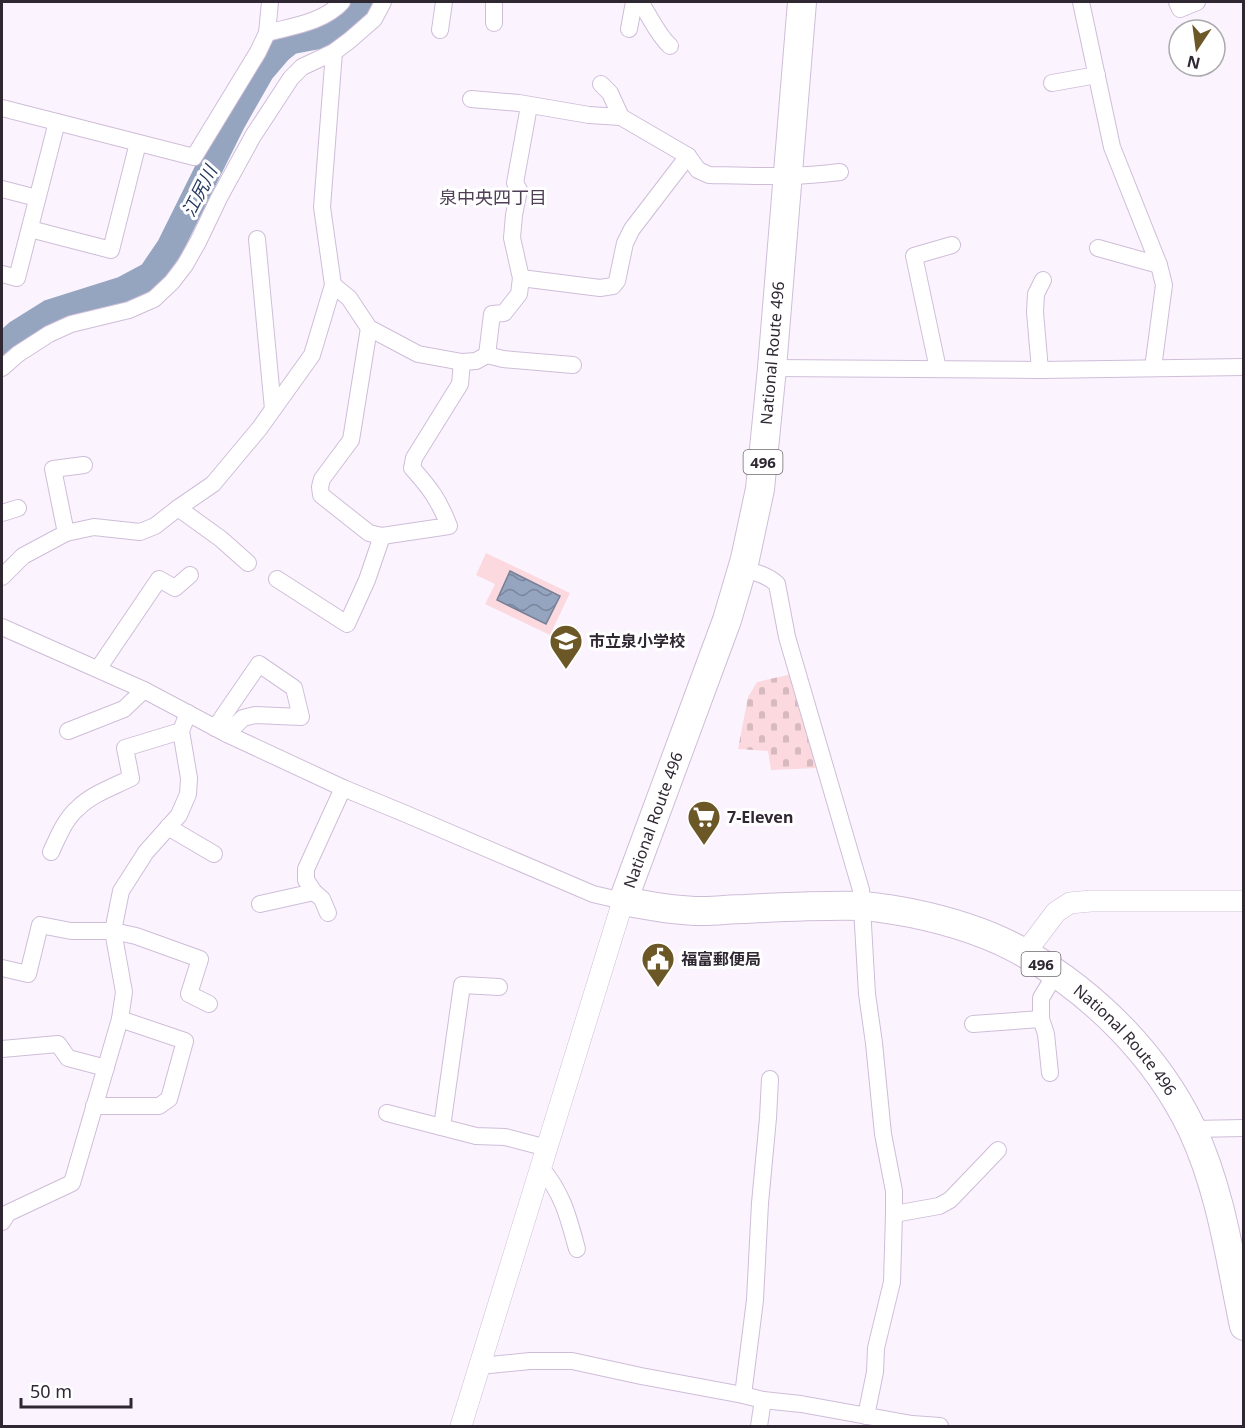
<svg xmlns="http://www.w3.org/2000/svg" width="1245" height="1428" font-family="'Noto Sans','Noto Sans JP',sans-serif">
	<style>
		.cemetery { fill: url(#cemetery-stones) }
		.pitch { fill: #fbd9de }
		.water { fill: url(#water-waves); stroke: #767f95; stroke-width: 1.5 }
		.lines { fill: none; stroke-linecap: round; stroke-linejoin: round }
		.river { stroke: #95a4bf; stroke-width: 27 }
		.minor-casing { stroke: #cfbdd8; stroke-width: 18 }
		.tertiary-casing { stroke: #cfbdd8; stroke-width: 22 }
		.trunk-casing { stroke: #cfbdd8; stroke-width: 30 }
		.minor { stroke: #fff; stroke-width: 16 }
		.tertiary { stroke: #fff; stroke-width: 21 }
		.trunk { stroke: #fff; stroke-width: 28 }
		.labels { text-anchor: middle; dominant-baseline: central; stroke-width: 6; stroke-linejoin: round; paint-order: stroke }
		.shield { fill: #fff; stroke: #6d6870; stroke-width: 1.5 }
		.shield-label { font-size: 15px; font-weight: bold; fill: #2f2833 }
		.street-label { font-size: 16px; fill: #2f2833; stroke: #fff }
		.poi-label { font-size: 16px; font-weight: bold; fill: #2f2833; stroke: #fff; text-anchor: start }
		.water-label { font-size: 18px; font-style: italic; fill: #263a61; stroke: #fff }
		.neighbourhood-label { font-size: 18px; fill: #4e3f55; stroke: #fff }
	</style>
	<defs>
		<pattern id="cemetery-stones" width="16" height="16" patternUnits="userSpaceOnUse" patternTransform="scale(1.5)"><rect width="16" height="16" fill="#fbd9de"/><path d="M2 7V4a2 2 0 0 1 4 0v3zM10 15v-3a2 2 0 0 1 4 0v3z" fill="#d7babf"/></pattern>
		<pattern id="water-waves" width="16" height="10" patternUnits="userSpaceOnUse" patternTransform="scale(1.5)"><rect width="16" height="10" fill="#95a4bf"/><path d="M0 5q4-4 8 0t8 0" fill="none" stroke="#7a869c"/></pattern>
	</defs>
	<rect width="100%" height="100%" fill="#fbf4ff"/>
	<path class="cemetery" d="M 792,674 L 819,768 L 771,770 L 768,751 L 738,749 L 748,697 L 757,682 Z"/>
	<path class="pitch" d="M 486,553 L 570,593 L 550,635 L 485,604 L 495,584 L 476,575 Z"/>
	<path class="water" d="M 510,571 L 560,596 L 546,624 L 497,600 Z"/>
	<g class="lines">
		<path class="river" d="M 2,347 L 18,333 L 50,313 L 123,290 L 151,275 L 170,247 L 232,122 L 261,71 L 279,50 L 290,41 L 332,33 L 353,16 L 364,2"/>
		<defs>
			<g id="minor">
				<path d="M 640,2 C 650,16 657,34 670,46"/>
				<path d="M 1081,2 L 1112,147 L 1159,265"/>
				<path d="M 1177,2 L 1180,9 L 1197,2"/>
				<path d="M 494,23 L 494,2"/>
				<path d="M 629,29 L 634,2"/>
				<path d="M 440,30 L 444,2"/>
				<path d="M 267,33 C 293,26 324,22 342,2"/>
				<path d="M 1052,83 L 1097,75"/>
				<path d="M 601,84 L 610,93 L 621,117"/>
				<path d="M 471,99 L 519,103 L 589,115 L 621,117 L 688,156 L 698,170 L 709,175 C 753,176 796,178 840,172"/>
				<path d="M 2,108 L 194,157 L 258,52 L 267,33 L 270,2"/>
				<path d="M 2,189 L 37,198"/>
				<path d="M 30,229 L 111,250 L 138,143"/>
				<path d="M 257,239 L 273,409"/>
				<path d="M 1098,248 L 1159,265 L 1164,285 L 1153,368"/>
				<path d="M 2,274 L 17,278 L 57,122"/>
				<path d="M 521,278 L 600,288 L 613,286 L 617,281 L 625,243 L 632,229 L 688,156"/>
				<path d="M 333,285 L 349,298 L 369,328 L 418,354 L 462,362 L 476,361 L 487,355 L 503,359 L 573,365"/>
				<path d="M 369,328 L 351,440 L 322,479 L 320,487 L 321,495 L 369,533 L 382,536 L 449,526 C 439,500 430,488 412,468 L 414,458 L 460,384 L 462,362"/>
				<path d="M 487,355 L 492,314 L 504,313 L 519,294 L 521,278 L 512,238 L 514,215 L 519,190 L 515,183 L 529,106"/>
				<path d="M 2,368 L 18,354 L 49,334 L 71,324 L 129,310 L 154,299 L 172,282 L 185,265 L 198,242 L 219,198 L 253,136 L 291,78 L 302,67 L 334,52 L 350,40 L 374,19 L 383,2"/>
				<path d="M 772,368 L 1040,370 L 1244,367"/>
				<path d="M 938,369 L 914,256 L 952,245"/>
				<path d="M 1040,370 L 1035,312 L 1036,294 L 1043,280"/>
				<path d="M 178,508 L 221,539 L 248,563"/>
				<path d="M 2,513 L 18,508"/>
				<path d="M 66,533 L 53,469 L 84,465"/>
				<path d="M 742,569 C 755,572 767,575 777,584 L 787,637 L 861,890 L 867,994 L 874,1043 L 883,1134 L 894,1191 L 894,1214 L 892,1282 L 876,1348 L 875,1372 L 866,1416"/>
				<path d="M 2,577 L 23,556 L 66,533 L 94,527 L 140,532 L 155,526 L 178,508 L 213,484 L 259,429 L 312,355 L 333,285 L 322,207 L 334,52"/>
				<path d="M 277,579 L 347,624 L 367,580 L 382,536"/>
				<path d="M 2,627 L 144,690 L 227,734 L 343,788 L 406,814 L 593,894 L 623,901"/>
				<path d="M 98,669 L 159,579 L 175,588 L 190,575"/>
				<path d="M 215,728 L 259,664 L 294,688 L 301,717 L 255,715 L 243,718 L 227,734"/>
				<path d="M 68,731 L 124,709 L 144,690"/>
				<path d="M 168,827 L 214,854"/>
				<path d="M 51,852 C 58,837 65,819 78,808 C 92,794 113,787 131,778 L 125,748 L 181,731"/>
				<path d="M 260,904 L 314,892"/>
				<path d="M 328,913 L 322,899 L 314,892 L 306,880 L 306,869 L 343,788"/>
				<path d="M 2,968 L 28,974 L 40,925 L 71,931 L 113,931 L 136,936 L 200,959 L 189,994 L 209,1004"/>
				<path d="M 973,1024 L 1041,1019"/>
				<path d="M 2,1049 L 58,1044 L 68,1058 L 106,1068"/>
				<path d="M 1050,1073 L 1046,1034 L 1041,1019 L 1041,998 L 1056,973"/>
				<path d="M 94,1106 L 159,1106 L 169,1099 L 185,1041 L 120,1019"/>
				<path d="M 387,1113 L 476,1136 L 505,1137 L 547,1148"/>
				<path d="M 442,1127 L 462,985 L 499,987"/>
				<path d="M 1192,1129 L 1244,1128"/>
				<path d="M 541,1168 C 563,1194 568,1216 577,1249"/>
				<path d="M 894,1214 L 939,1206 L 950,1200 L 998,1150"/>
				<path d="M 2,1222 L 8,1213 L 72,1183 L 120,1019 L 124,992 L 113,931 L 121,891 L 146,852 L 179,815 L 188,794 L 189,778 L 181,731 L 188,713"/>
				<path d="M 480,1366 L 530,1361 L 572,1361 L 641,1376 L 743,1395 L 763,1400 L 801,1404 L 912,1424 L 940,1426"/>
				<path d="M 743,1395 L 755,1300 L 760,1203 L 768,1118 L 770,1079"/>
				<path d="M 759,1426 L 763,1400"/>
			</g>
			<g id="tertiary">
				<path d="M 1025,953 L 1056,912 L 1070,903 L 1091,901 L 1244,901"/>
				<path d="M 461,1426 L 623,901"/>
			</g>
			<g id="trunk">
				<path id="s1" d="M 802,2 L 772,368 L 760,489 L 745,559 L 727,620 L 623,901 C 650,906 676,911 704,911 C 717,911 731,909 744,909 C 783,907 824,905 862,906 C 878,907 895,910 911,913 C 950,921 992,934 1026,954 C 1096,995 1157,1056 1192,1129 C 1221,1191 1230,1259 1244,1326"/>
			</g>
		</defs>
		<use href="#minor" class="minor-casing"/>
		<use href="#tertiary" class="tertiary-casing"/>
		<use href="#trunk" class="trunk-casing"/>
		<use href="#minor" class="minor"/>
		<use href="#tertiary" class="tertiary"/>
		<use href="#trunk" class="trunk"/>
	</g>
	<defs>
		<symbol id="school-pin" viewBox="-11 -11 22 30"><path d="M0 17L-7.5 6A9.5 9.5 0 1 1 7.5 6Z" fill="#6c5726" stroke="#fff"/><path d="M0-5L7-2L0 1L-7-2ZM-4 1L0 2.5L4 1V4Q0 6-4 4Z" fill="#fff"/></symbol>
		<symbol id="supermarket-pin" viewBox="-11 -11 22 30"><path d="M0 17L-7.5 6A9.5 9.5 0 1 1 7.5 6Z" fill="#6c5726" stroke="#fff"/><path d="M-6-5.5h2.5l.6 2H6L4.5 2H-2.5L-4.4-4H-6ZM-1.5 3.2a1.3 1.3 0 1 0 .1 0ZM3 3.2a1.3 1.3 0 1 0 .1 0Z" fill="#fff"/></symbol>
		<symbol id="civic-pin" viewBox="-11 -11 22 30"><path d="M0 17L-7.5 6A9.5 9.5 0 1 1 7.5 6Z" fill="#6c5726" stroke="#fff"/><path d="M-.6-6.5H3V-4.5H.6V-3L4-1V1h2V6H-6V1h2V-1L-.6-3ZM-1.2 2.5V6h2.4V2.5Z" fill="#fff"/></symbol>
	</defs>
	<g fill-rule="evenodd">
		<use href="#school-pin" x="547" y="622" width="38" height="52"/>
		<use href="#supermarket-pin" x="685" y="798" width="38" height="52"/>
		<use href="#civic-pin" x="639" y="940" width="38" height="52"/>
	</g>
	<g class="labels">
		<g class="shield">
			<rect x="743.5" y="450" width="39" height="24" rx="4.5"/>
			<rect x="1021.5" y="952" width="39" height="24" rx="4.5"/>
		</g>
		<g class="shield-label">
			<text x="763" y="462">496</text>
			<text x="1041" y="964">496</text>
		</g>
		<g class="street-label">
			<text transform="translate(772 353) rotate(-85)">National Route 496</text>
			<text transform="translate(653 820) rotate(-70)">National Route 496</text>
			<text stroke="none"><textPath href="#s1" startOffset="1468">National Route 496</textPath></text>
		</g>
		<g class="poi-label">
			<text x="589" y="641">市立泉小学校</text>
			<text x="727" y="817">7-Eleven</text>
			<text x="681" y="959">福富郵便局</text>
		</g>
		<g class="water-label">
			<text transform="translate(199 191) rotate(-63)">江尻川</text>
		</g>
		<g class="neighbourhood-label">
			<text x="493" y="197">泉中央四丁目</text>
		</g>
	</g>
	<rect width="1245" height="1428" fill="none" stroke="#2f2833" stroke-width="6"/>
	<g transform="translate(1197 48) rotate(193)"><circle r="28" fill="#ffffff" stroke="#aca9ad" stroke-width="1.5"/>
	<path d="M0-4.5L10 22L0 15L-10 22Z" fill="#6c5726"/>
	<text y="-9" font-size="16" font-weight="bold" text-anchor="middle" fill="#2f2833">N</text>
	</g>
	<path d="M21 1398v9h110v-9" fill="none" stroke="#2f2833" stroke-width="3"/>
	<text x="30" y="1398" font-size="18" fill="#2f2833" stroke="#ffffff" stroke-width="4.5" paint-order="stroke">50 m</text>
</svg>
